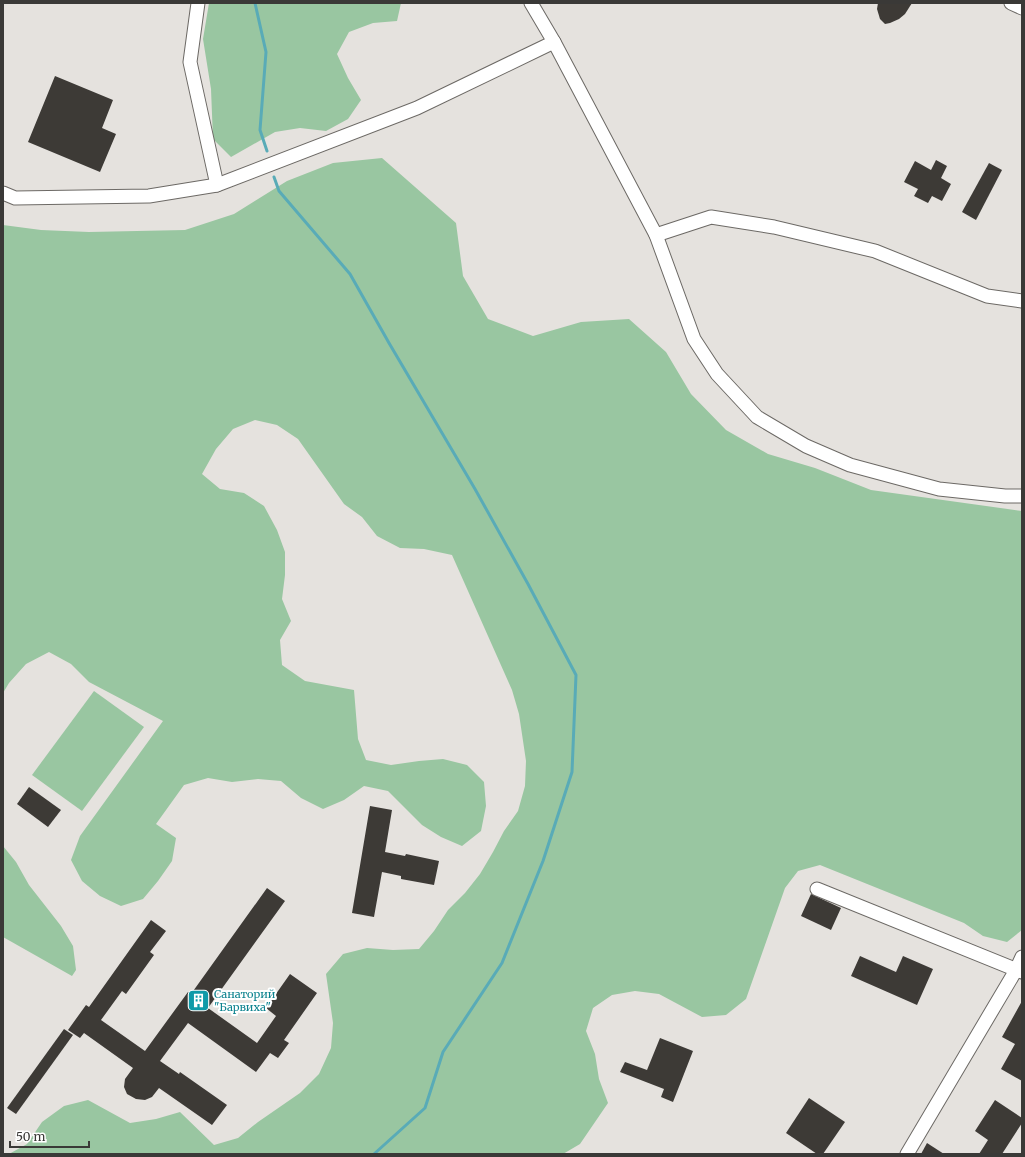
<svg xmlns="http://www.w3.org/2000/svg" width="1025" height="1157" font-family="Merriweather,serif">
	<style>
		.green { fill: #99c6a1 }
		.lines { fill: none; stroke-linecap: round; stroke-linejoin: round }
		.stream { stroke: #59abb7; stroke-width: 3 }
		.building { fill: #3d3a36 }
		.minor-casing { stroke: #6c6965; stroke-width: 15 }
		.minor { stroke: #fff; stroke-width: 13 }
		.labels { text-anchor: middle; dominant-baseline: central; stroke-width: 4; stroke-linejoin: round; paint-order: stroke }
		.culture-label { font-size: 11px; fill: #0d838f; stroke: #fff; text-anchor: start }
	</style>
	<rect width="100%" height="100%" fill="#e5e2de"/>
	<g class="green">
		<path d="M 209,3 L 401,3 L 397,21 L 373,23 L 349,32 L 337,54 L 348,78 L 361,100 L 348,119 L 326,131 L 300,128 L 275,132 L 231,157 L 213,139 L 211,89 L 203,39 Z"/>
		<path d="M 382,158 L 456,223 L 463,276 L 488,319 L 533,336 L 581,322 L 629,319 L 666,352 L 691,394 L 726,430 L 768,454 L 815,468 L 871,490 L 1022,511 L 1022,930 L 1007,942 L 983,936 L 964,923 L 820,865 L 798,871 L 785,888 L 746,999 L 726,1015 L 702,1017 L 659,994 L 635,991 L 612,995 L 593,1008 L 586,1031 L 595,1054 L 599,1079 L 608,1103 L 580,1144 L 563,1154 L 9,1154 L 27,1144 L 42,1122 L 64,1106 L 88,1100 L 130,1123 L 156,1119 L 180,1112 L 214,1145 L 238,1138 L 258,1122 L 300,1093 L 319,1074 L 331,1048 L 333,1023 L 326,974 L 343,954 L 367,948 L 393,950 L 419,949 L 434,931 L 448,910 L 465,893 L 480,874 L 493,852 L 504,831 L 518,811 L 525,786 L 526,761 L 519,714 L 512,690 L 452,555 L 424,549 L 400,548 L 377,536 L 362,517 L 344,504 L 298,439 L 277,425 L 255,420 L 233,429 L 216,449 L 202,474 L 220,489 L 244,493 L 264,506 L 277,530 L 285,552 L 285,575 L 282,599 L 291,621 L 280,640 L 282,665 L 305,681 L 354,690 L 358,739 L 366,760 L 391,765 L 419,761 L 443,759 L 467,765 L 484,782 L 486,806 L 481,831 L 462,846 L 441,837 L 422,825 L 388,791 L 364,786 L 344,800 L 323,809 L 301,798 L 281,781 L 258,779 L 232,782 L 208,778 L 184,785 L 156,824 L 176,838 L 172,861 L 158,881 L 143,899 L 121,906 L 100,896 L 82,881 L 71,860 L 80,836 L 163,721 L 89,682 L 71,664 L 49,652 L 26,664 L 9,683 L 3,693 L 3,225 L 41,230 L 89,232 L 185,230 L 234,214 L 287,181 L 333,163 Z"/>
		<path d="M 94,691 L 144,727 L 82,811 L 32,775 Z"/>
		<path d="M 3,846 L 16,862 L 29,885 L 61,926 L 73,946 L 76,970 L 72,976 L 3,937 Z"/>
	</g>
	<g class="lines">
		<g class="stream">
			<path d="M 255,3 L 266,52 L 260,130 L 267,151"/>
			<path d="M 274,177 L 279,191 L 350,274 L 389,343 L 475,489 L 528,584 L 576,675 L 572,772 L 543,861 L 502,963 L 443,1052 L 425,1108 L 374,1154"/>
		</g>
	</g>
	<g class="building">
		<path d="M 878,3 L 912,3 L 905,14 L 899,19 L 890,23 L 885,24 L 880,19 L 877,9 Z"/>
		<path d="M 55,76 L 113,100 L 102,128 L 116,134 L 100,172 L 28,142 Z"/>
		<path d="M 936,160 L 947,166 L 941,178 L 951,184 L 942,201 L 932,196 L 928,203 L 914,196 L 918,189 L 904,182 L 915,161 L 931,170 Z"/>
		<path d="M 989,163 L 1002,170 L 976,220 L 962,212 Z"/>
		<path d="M 29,787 L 61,810 L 48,827 L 17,804 Z"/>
		<path d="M 370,806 L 392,810 L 385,852 L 405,856 L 406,854 L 439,861 L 434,885 L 401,879 L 401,876 L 382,872 L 374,917 L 352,913 Z"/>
		<path d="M 267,888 L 285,901 L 208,1008 L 257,1043 L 276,1016 L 266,1008 L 290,974 L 317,993 L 284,1040 L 289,1043 L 278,1058 L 270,1053 L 256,1072 L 188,1023 L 160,1061 L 179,1074 L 180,1072 L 227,1105 L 212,1125 L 159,1088 L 152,1097 L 145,1100 L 136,1099 L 127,1094 L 124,1087 L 125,1079 L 133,1068 L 84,1033 L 80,1038 L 68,1030 L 86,1005 L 89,1007 L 151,920 L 166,931 L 150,952 L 154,955 L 126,994 L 122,991 L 101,1020 L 145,1051 L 188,992 L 191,994 Z"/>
		<path d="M 811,894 L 841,908 L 831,930 L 801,916 Z"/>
		<path d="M 860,956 L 896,972 L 903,956 L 933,969 L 917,1005 L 851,976 Z"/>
		<path d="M 1022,1001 L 1022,1081 L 1001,1069 L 1015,1044 L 1002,1037 Z"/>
		<path d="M 64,1029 L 73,1035 L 16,1114 L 7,1108 Z"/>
		<path d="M 660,1038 L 693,1051 L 673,1102 L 661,1097 L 664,1089 L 620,1072 L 625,1062 L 647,1070 Z"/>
		<path d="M 809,1098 L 845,1122 L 823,1154 L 817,1154 L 786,1133 Z"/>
		<path d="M 995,1100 L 1022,1118 L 1022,1123 L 1002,1154 L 979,1154 L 988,1140 L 975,1131 Z"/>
		<path d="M 927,1143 L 944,1154 L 921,1154 Z"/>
	</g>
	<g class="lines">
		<defs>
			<g id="minor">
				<path d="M 198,3 L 190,62 L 217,185"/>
				<path d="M 531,3 L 554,42 L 656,235 L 694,339 L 717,374 L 757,417 L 806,446 L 850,465 L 939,489 L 1005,496 L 1022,496"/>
				<path d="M 1011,3 L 1022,8"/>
				<path d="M 3,193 L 15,198 L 149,196 L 217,185 L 417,108 L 554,42"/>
				<path d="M 656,235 L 711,217 L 774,227 L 875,251 L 987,296 L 1022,301"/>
				<path d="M 817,889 L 1022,972"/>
				<path d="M 907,1154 L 1016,970 L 1022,957"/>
			</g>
		</defs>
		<use href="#minor" class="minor-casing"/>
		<use href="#minor" class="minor"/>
	</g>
	<defs>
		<symbol id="building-square" viewBox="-11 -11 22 22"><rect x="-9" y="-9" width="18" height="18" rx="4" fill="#0f9aa8" stroke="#fff"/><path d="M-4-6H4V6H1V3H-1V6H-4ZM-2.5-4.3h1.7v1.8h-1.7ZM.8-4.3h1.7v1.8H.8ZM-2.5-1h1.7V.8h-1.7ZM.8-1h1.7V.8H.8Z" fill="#fff"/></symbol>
	</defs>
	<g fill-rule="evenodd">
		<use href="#building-square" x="186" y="988" width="25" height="25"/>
	</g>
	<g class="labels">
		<g class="culture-label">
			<text x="214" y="994">Санаторий<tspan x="214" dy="13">"Барвиха"</tspan></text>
		</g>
	</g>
	<rect width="1025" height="1157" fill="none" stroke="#3a3937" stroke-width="8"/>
	<path d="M10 1141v6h79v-6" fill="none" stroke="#3a3937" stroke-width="2"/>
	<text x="16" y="1141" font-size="12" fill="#3a3937" stroke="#ffffff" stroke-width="3" paint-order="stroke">50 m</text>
</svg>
